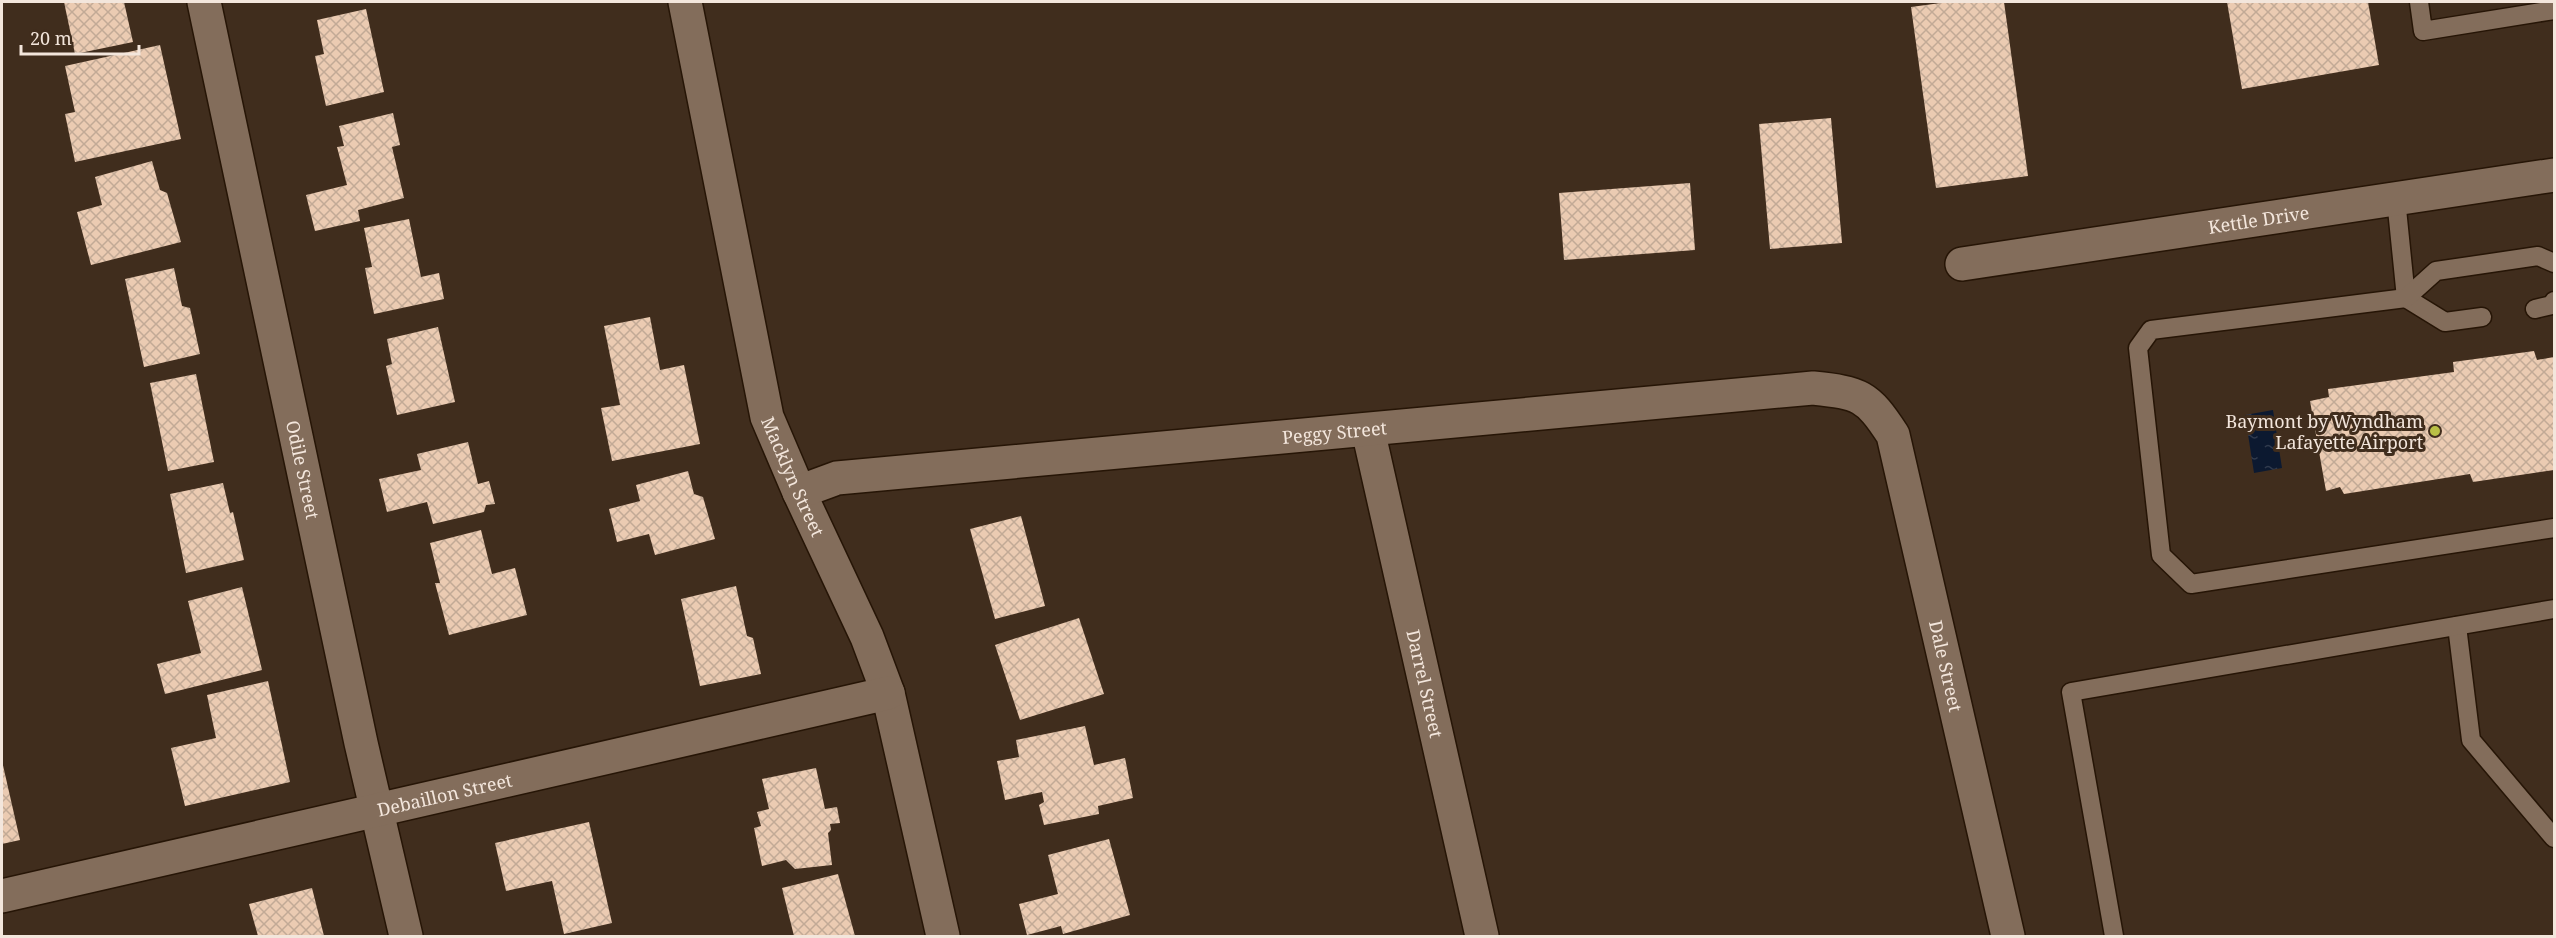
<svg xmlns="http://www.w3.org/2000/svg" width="2556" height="938" font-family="'Noto Serif',serif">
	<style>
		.water { fill: url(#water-ripples) }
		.building { fill: url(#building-cross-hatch) }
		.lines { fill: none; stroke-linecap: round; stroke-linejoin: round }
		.lane-casing { stroke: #261506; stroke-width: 21 }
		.street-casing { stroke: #261506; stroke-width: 36 }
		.lane { stroke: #836d5b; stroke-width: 18 }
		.street { stroke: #836d5b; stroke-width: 33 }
		.poi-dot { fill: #b9c046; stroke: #402d1d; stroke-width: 2 }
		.labels { text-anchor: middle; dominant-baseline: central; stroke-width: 6; stroke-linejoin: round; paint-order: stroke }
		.street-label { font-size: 18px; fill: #f3e6dc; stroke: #402d1d }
		.poi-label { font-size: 18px; fill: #f3e6dc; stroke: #402d1d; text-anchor: end }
	</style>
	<defs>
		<pattern id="water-ripples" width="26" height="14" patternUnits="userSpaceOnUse" patternTransform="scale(1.5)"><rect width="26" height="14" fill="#0c1930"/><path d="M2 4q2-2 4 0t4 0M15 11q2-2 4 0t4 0" fill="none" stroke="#303a4d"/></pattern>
		<pattern id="building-cross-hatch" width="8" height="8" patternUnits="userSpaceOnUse" patternTransform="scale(1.5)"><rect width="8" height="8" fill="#ebcbb2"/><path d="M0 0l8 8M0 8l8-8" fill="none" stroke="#c2aa96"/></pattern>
	</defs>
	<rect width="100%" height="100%" fill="#402d1d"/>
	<path class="water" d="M 2273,410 L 2282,468 L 2254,473 L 2245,415 Z"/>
	<g class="building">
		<path d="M 64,2 L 124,2 L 133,42 L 75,54 Z"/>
		<path d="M 1948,2 L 2004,2 L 2028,176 L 1936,188 L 1911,7 Z"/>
		<path d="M 2227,2 L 2368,2 L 2379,65 L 2242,89 Z"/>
		<path d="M 366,9 L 384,92 L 326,106 L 315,56 L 324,54 L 317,20 Z"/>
		<path d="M 160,45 L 181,139 L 75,162 L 65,114 L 75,112 L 65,66 Z"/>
		<path d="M 393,113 L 400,145 L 392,147 L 404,198 L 358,210 L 360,221 L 315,231 L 306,195 L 347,185 L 337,147 L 344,146 L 339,126 Z"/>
		<path d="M 1831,118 L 1842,243 L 1770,249 L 1759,124 Z"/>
		<path d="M 152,161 L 160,190 L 167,193 L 181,242 L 91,265 L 77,212 L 102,205 L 95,177 Z"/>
		<path d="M 1690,183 L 1695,250 L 1564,260 L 1559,193 Z"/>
		<path d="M 409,219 L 421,277 L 439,273 L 444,299 L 374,314 L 365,268 L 372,267 L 364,228 Z"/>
		<path d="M 174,268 L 182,306 L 190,308 L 200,354 L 144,367 L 125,279 Z"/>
		<path d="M 650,317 L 660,370 L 684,365 L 700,444 L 612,461 L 601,408 L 620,405 L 604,326 Z"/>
		<path d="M 438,327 L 455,402 L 397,415 L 386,366 L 392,364 L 387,339 Z"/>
		<path d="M 2534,351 L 2537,360 L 2554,357 L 2554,470 L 2473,482 L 2470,474 L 2344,494 L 2340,487 L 2326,491 L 2310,401 L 2329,397 L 2328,389 L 2454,372 L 2453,362 Z"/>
		<path d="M 196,374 L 214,462 L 168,471 L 150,383 Z"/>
		<path d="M 468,442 L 478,484 L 489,481 L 495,504 L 486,505 L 484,512 L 433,524 L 427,502 L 387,512 L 379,479 L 421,470 L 417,454 Z"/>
		<path d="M 688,471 L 694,494 L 703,497 L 715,539 L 655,555 L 649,534 L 617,542 L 609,509 L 640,501 L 636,485 Z"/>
		<path d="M 223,483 L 230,513 L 233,512 L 244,560 L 186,573 L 170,494 Z"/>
		<path d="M 1021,516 L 1045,606 L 995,619 L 970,529 Z"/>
		<path d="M 481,530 L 492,574 L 515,568 L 527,615 L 449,635 L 435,583 L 440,583 L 430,543 Z"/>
		<path d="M 736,586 L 747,636 L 753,638 L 761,674 L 700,686 L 681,599 Z"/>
		<path d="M 242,587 L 262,670 L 165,694 L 157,664 L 201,653 L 188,601 Z"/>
		<path d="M 1079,618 L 1104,694 L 1020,720 L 995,645 Z"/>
		<path d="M 268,681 L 290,782 L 185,806 L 171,748 L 216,738 L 207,695 Z"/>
		<path d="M 1085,726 L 1094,765 L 1125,758 L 1133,798 L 1098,806 L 1099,814 L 1044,825 L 1039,805 L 1044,802 L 1042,792 L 1005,800 L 997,761 L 1019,757 L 1016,740 Z"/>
		<path d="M 2,761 L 20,840 L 2,844 Z"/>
		<path d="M 816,768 L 825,809 L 837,807 L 840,823 L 830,824 L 831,830 L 828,833 L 832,865 L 795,869 L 786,860 L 762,866 L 754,828 L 761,826 L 757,812 L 769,809 L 762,779 Z"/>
		<path d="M 589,822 L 612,923 L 564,934 L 552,881 L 506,891 L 495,843 Z"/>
		<path d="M 1109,839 L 1130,915 L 1063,934 L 1061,926 L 1027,935 L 1019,904 L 1058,894 L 1048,855 Z"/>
		<path d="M 838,874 L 855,936 L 794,936 L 782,888 Z"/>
		<path d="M 312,888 L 324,936 L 258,936 L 249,904 Z"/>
	</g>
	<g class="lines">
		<defs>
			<g id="lane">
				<path d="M 2419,2 L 2423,31 L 2554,10"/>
				<path d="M 2396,199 L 2406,298 L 2445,322 L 2482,317"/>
				<path d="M 2554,263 L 2538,256 L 2436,271 L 2406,298 L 2151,330 L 2138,348 L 2161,555 L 2191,584 L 2554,528"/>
				<path d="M 2535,309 L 2552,305 L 2554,301"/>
				<path d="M 2457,626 L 2471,740 L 2554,838"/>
				<path d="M 2114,936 L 2071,692 L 2554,609"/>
			</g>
			<g id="street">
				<path id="s1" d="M 204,2 L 361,743 L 406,936"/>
				<path id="s2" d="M 685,2 L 767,417 L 799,492 L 867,637 L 888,693 L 943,936"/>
				<path id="s3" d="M 1962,264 L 2554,175"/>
				<path id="s4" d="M 1368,430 L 1482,936"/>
				<path id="s5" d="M 799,492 L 837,478 L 1813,388 C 1860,393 1867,395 1893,435 L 2008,936"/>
				<path id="s6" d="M 2,896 L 888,693"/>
			</g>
		</defs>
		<use href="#lane" class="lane-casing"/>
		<use href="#street" class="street-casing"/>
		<use href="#lane" class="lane"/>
		<use href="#street" class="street"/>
	</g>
	<circle class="poi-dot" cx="2435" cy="431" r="6"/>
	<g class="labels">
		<g class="street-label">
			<text stroke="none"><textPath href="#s3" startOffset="300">Kettle Drive</textPath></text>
			<text stroke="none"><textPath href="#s5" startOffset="540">Peggy Street</textPath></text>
			<text stroke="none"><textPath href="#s1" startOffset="478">Odile Street</textPath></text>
			<text stroke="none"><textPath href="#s2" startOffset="488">Macklyn Street</textPath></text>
			<text stroke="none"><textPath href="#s5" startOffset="1356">Dale Street</textPath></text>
			<text stroke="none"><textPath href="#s4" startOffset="260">Darrel Street</textPath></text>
			<text stroke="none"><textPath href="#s6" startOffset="454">Debaillon Street</textPath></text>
		</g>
		<g class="poi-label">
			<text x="2423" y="421">Baymont by Wyndham<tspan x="2423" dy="21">Lafayette Airport</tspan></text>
		</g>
	</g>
	<rect width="2556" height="938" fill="none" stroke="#f3e6dc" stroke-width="6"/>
	<path d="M21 45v9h118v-9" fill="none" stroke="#f3e6dc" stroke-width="3"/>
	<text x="30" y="45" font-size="18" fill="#f3e6dc" stroke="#402d1d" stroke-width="4.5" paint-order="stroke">20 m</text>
</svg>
